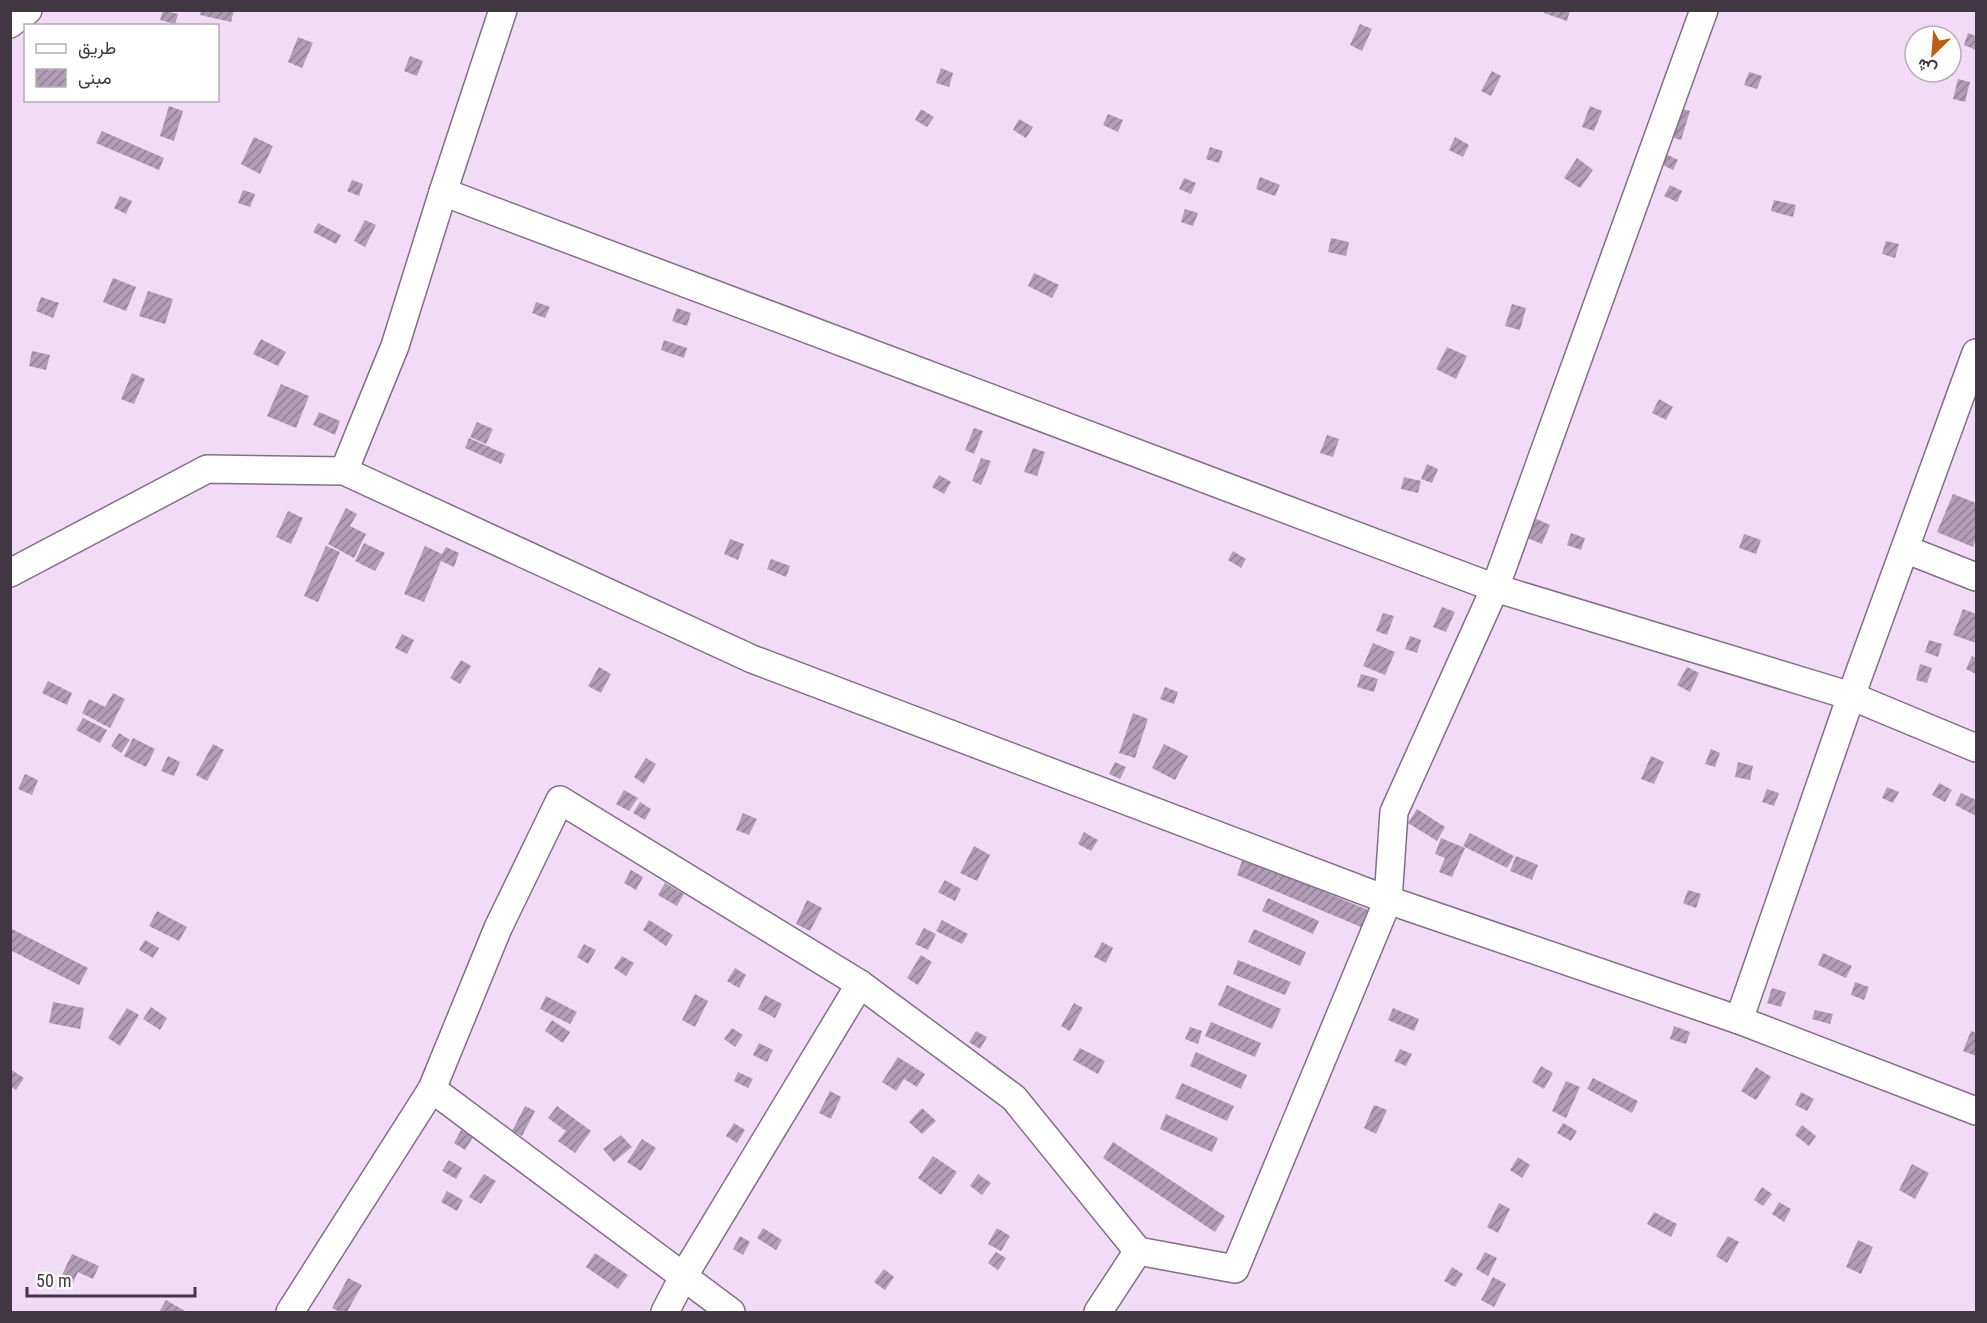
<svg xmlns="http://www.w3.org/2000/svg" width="1987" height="1323" font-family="'Roboto Condensed',Vazirmatn,sans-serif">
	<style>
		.building { fill: url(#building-hatch) }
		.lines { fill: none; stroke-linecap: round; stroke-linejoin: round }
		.minor-casing { stroke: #826f87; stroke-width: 30 }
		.minor { stroke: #fff; stroke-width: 27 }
	</style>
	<defs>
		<pattern id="building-hatch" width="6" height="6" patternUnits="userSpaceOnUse" patternTransform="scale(1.5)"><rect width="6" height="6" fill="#b29db7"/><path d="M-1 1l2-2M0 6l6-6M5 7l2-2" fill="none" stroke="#928196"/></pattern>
	</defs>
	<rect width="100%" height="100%" fill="#f1dbf7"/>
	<g class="building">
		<path d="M 163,10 L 178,14 L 175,24 L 160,20 Z"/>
		<path d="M 201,10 L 234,10 L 231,22 L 200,15 Z"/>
		<path d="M 1545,10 L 1570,10 L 1567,21 L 1544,13 Z"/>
		<path d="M 1360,24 L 1372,29 L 1362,51 L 1350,45 Z"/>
		<path d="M 1968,33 L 1976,36 L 1976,50 L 1964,45 Z"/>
		<path d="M 298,37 L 313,43 L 302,68 L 288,62 Z"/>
		<path d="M 410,56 L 423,61 L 417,76 L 404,71 Z"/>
		<path d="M 941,68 L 953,73 L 949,87 L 936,83 Z"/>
		<path d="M 1492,71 L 1501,76 L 1491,96 L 1481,91 Z"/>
		<path d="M 1749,72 L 1762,76 L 1757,89 L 1744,85 Z"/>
		<path d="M 1958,79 L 1970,82 L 1965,102 L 1953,99 Z"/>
		<path d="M 169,106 L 183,111 L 174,141 L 160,136 Z"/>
		<path d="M 1590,106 L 1602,111 L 1594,131 L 1582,127 Z"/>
		<path d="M 1675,107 L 1690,111 L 1681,140 L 1667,136 Z"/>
		<path d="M 921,109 L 934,117 L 927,127 L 915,120 Z"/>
		<path d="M 1108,114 L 1123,120 L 1118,132 L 1103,125 Z"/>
		<path d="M 1019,119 L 1033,127 L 1026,138 L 1013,130 Z"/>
		<path d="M 102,131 L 164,158 L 159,170 L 96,143 Z"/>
		<path d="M 254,137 L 273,146 L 260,174 L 241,164 Z"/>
		<path d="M 1455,137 L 1469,145 L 1463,157 L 1449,150 Z"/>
		<path d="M 1210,147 L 1223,151 L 1219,163 L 1206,159 Z"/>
		<path d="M 1666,154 L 1678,160 L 1673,170 L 1661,164 Z"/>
		<path d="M 1577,158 L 1593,170 L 1580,188 L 1564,178 Z"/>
		<path d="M 1260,177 L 1280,185 L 1275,196 L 1256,189 Z"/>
		<path d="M 1184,178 L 1196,183 L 1191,194 L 1179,189 Z"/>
		<path d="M 352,180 L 363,184 L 359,196 L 347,191 Z"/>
		<path d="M 1670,185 L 1682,191 L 1677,202 L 1664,196 Z"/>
		<path d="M 243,190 L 255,194 L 250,207 L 238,203 Z"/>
		<path d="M 120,196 L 132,201 L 126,214 L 114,208 Z"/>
		<path d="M 1774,200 L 1796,205 L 1793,217 L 1771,211 Z"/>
		<path d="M 1185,209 L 1198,213 L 1193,226 L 1181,222 Z"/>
		<path d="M 365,220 L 376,225 L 365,247 L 354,241 Z"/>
		<path d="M 318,223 L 341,235 L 336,244 L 313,232 Z"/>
		<path d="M 1331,238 L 1349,242 L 1346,256 L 1328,252 Z"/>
		<path d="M 1886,241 L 1899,244 L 1895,258 L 1882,254 Z"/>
		<path d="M 1034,273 L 1059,285 L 1052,298 L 1028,286 Z"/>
		<path d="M 113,278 L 136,287 L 126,311 L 103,302 Z"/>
		<path d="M 148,291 L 173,299 L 165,324 L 139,316 Z"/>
		<path d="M 41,297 L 59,303 L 53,318 L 36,311 Z"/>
		<path d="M 536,302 L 550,307 L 545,318 L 532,313 Z"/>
		<path d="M 1512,304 L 1526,308 L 1520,330 L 1505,326 Z"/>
		<path d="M 677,308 L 691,313 L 687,326 L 672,321 Z"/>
		<path d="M 261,339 L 286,352 L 278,366 L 253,354 Z"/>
		<path d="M 664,340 L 687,348 L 684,358 L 661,350 Z"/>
		<path d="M 1447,347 L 1467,356 L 1456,379 L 1436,369 Z"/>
		<path d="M 32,351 L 50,355 L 46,370 L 29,366 Z"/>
		<path d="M 132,373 L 145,379 L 134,404 L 121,399 Z"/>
		<path d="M 281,384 L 309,396 L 296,428 L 267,416 Z"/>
		<path d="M 1659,399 L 1673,407 L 1666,420 L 1652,413 Z"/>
		<path d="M 319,412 L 340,421 L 335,435 L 313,425 Z"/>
		<path d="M 477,422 L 493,429 L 486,444 L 470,437 Z"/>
		<path d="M 974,428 L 983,431 L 974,454 L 965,450 Z"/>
		<path d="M 1327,435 L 1339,439 L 1333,457 L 1320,453 Z"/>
		<path d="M 469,438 L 505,454 L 501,464 L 465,448 Z"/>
		<path d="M 1033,448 L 1045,452 L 1037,476 L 1024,472 Z"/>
		<path d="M 981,458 L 991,461 L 981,485 L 972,481 Z"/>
		<path d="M 1427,464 L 1438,469 L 1432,483 L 1421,479 Z"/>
		<path d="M 939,475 L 951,482 L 944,494 L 932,487 Z"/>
		<path d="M 1404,477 L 1421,481 L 1418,493 L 1401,489 Z"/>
		<path d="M 1953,494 L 1976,503 L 1976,539 L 1973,547 L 1937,532 Z"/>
		<path d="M 346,508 L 357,514 L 350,526 L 366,534 L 354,558 L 328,544 Z"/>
		<path d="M 288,511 L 303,518 L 291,544 L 276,537 Z"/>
		<path d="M 1530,516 L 1550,525 L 1542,544 L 1522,536 Z"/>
		<path d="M 1571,533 L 1585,538 L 1581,550 L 1567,545 Z"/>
		<path d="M 1744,534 L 1761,540 L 1756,554 L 1739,548 Z"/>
		<path d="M 730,539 L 744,544 L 738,560 L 724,554 Z"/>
		<path d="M 364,543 L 385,553 L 375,571 L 355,561 Z"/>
		<path d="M 326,546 L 340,552 L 318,602 L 304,596 Z"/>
		<path d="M 425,546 L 442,554 L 446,547 L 459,553 L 454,567 L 441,561 L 424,602 L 404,594 Z"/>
		<path d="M 1233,551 L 1246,559 L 1241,568 L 1228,560 Z"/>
		<path d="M 771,559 L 790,566 L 786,577 L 767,569 Z"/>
		<path d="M 1442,607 L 1455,612 L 1446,632 L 1433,627 Z"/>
		<path d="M 1963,609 L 1976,614 L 1976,643 L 1953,635 Z"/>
		<path d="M 1383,613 L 1394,616 L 1387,635 L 1376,631 Z"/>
		<path d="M 402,634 L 414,640 L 407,654 L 395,648 Z"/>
		<path d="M 1410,636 L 1421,640 L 1417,653 L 1405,649 Z"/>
		<path d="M 1929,640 L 1942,644 L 1938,657 L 1925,652 Z"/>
		<path d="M 1373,643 L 1395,652 L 1385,675 L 1363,666 Z"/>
		<path d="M 1972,656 L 1976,658 L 1976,674 L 1966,669 Z"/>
		<path d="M 461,660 L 471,666 L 460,684 L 450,678 Z"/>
		<path d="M 1920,664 L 1932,668 L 1927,683 L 1916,680 Z"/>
		<path d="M 599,667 L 611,674 L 601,693 L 588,686 Z"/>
		<path d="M 1687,667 L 1699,673 L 1690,692 L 1677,685 Z"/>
		<path d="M 1361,674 L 1378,679 L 1374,692 L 1357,687 Z"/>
		<path d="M 48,681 L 72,693 L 67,705 L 42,693 Z"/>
		<path d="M 1165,687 L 1178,692 L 1174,704 L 1160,699 Z"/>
		<path d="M 113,693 L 125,699 L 110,728 L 82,713 L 89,699 L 105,707 Z"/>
		<path d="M 1133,713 L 1148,719 L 1135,758 L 1119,753 Z"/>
		<path d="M 83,718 L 107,730 L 100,743 L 76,730 Z"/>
		<path d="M 119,733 L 130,740 L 121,753 L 111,746 Z"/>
		<path d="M 133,738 L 155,749 L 146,767 L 124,756 Z"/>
		<path d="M 213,744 L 224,750 L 207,781 L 196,775 Z"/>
		<path d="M 1164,744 L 1188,756 L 1175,780 L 1152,768 Z"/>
		<path d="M 1711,749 L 1720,753 L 1715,767 L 1705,764 Z"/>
		<path d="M 168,756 L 180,762 L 174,776 L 161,771 Z"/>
		<path d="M 1651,756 L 1664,762 L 1654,784 L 1641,779 Z"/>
		<path d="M 646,758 L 656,764 L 644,784 L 634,777 Z"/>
		<path d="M 1115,762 L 1126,767 L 1120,779 L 1109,774 Z"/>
		<path d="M 1738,762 L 1753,766 L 1750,780 L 1735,777 Z"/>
		<path d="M 25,774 L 38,780 L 32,795 L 18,789 Z"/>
		<path d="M 1939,783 L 1952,790 L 1945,802 L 1932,795 Z"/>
		<path d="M 1887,787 L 1899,792 L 1893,803 L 1882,798 Z"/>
		<path d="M 1767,789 L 1779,793 L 1774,806 L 1762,802 Z"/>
		<path d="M 624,790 L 638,798 L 629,811 L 616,804 Z"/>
		<path d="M 1961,793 L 1976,800 L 1976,816 L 1955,805 Z"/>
		<path d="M 640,802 L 651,809 L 645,820 L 633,813 Z"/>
		<path d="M 1417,809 L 1445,827 L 1437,841 L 1408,823 Z"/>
		<path d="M 743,813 L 757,819 L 749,835 L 736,830 Z"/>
		<path d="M 1084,832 L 1098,840 L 1091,851 L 1078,844 Z"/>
		<path d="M 1470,833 L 1514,856 L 1507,868 L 1463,846 Z"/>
		<path d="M 1441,838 L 1465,848 L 1452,877 L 1439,872 L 1445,858 L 1435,854 Z"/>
		<path d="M 974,846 L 990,855 L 977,881 L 960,873 Z"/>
		<path d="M 1516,856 L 1538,865 L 1532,880 L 1510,871 Z"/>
		<path d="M 1243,858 L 1368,910 L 1361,927 L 1237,875 Z"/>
		<path d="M 631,870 L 643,877 L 636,890 L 624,883 Z"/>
		<path d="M 945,880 L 961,889 L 955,901 L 938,892 Z"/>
		<path d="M 665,883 L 684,894 L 677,906 L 658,895 Z"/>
		<path d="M 1688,890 L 1701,894 L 1696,908 L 1683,903 Z"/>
		<path d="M 1268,898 L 1319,921 L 1313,934 L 1262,911 Z"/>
		<path d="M 807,900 L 822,908 L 810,931 L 796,924 Z"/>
		<path d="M 157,911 L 187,927 L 179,941 L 149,926 Z"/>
		<path d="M 649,920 L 673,935 L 666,946 L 643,930 Z"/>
		<path d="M 942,920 L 968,934 L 962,944 L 936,931 Z"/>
		<path d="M 924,928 L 936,934 L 928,950 L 915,944 Z"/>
		<path d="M 12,929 L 88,968 L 79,985 L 10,950 Z"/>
		<path d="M 1254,929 L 1306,952 L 1300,966 L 1248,942 Z"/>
		<path d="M 145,940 L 159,948 L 153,958 L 139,950 Z"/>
		<path d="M 1102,942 L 1113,948 L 1106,963 L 1094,957 Z"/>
		<path d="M 584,944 L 596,950 L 588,964 L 577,957 Z"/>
		<path d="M 1823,953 L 1852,966 L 1846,978 L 1818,965 Z"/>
		<path d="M 921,955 L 932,962 L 918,985 L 907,978 Z"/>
		<path d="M 622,956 L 634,963 L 626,976 L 614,968 Z"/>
		<path d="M 1238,960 L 1291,982 L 1285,995 L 1233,974 Z"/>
		<path d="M 735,968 L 746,975 L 739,988 L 727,981 Z"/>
		<path d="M 1855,982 L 1869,987 L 1864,1000 L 1851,995 Z"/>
		<path d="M 1227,985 L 1281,1009 L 1272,1029 L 1218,1005 Z"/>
		<path d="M 1772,988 L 1786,992 L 1781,1007 L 1767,1003 Z"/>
		<path d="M 695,994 L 708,1001 L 695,1027 L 682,1020 Z"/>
		<path d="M 765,995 L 782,1004 L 775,1018 L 758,1009 Z"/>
		<path d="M 546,996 L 577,1012 L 570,1024 L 540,1009 Z"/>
		<path d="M 53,1002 L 84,1008 L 80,1029 L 49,1023 Z"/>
		<path d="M 1074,1003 L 1083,1008 L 1070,1031 L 1061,1026 Z"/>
		<path d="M 151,1007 L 167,1018 L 160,1030 L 143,1019 Z"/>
		<path d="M 127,1008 L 139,1015 L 120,1046 L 108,1038 Z"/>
		<path d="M 1393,1008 L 1419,1019 L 1414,1031 L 1388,1020 Z"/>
		<path d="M 1815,1010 L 1833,1014 L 1830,1024 L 1812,1019 Z"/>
		<path d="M 552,1020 L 570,1032 L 563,1043 L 545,1031 Z"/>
		<path d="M 1211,1022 L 1261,1043 L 1255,1057 L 1205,1036 Z"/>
		<path d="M 1674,1026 L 1690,1032 L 1686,1044 L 1670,1039 Z"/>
		<path d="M 1190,1027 L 1202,1031 L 1198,1044 L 1185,1039 Z"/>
		<path d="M 732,1028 L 743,1035 L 735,1047 L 724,1039 Z"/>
		<path d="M 976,1031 L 987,1037 L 980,1049 L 969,1042 Z"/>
		<path d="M 1971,1031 L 1976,1033 L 1976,1056 L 1963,1051 Z"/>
		<path d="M 759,1043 L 773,1050 L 767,1062 L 753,1055 Z"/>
		<path d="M 1080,1048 L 1105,1061 L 1098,1074 L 1073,1060 Z"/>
		<path d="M 1400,1049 L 1412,1054 L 1406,1066 L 1394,1061 Z"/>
		<path d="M 1196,1052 L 1247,1075 L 1241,1089 L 1190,1066 Z"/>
		<path d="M 898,1057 L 925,1074 L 917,1087 L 904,1079 L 896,1091 L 882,1082 Z"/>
		<path d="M 1541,1066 L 1553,1073 L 1544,1089 L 1532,1082 Z"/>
		<path d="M 1756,1067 L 1771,1077 L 1756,1100 L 1741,1091 Z"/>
		<path d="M 10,1069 L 24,1078 L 16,1090 L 10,1086 Z"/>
		<path d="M 738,1072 L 753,1079 L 748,1088 L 734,1081 Z"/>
		<path d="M 1593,1078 L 1638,1101 L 1632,1113 L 1587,1089 Z"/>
		<path d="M 1566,1081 L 1580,1087 L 1566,1118 L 1552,1111 Z"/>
		<path d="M 1182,1083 L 1234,1106 L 1227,1121 L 1175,1098 Z"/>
		<path d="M 830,1091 L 841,1097 L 831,1119 L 819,1113 Z"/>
		<path d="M 1801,1092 L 1814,1099 L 1807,1111 L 1795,1105 Z"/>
		<path d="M 1374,1105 L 1387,1110 L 1376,1134 L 1364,1128 Z"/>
		<path d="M 525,1106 L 535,1111 L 522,1136 L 512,1131 Z"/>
		<path d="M 557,1106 L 591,1131 L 575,1153 L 558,1141 L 566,1131 L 548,1118 Z"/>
		<path d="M 922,1108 L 936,1121 L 922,1134 L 909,1122 Z"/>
		<path d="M 1166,1114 L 1218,1138 L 1212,1152 L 1160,1129 Z"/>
		<path d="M 734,1123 L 745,1130 L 737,1143 L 726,1136 Z"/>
		<path d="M 1563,1123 L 1577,1131 L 1571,1141 L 1557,1133 Z"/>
		<path d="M 1802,1125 L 1816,1136 L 1809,1146 L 1795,1135 Z"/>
		<path d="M 461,1130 L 473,1137 L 465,1150 L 454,1143 Z"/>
		<path d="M 621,1135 L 632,1147 L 614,1162 L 603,1149 Z"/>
		<path d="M 642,1139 L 656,1148 L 641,1171 L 627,1162 Z"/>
		<path d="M 1113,1142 L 1225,1216 L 1215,1232 L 1103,1158 Z"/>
		<path d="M 933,1156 L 957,1172 L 941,1195 L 918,1178 Z"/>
		<path d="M 1518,1157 L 1530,1165 L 1522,1178 L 1510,1170 Z"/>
		<path d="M 449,1160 L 462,1168 L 456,1179 L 442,1171 Z"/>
		<path d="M 1912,1164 L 1929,1173 L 1915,1199 L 1899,1190 Z"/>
		<path d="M 484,1174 L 496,1181 L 481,1204 L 469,1197 Z"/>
		<path d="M 978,1174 L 991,1183 L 982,1195 L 970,1186 Z"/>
		<path d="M 1762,1187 L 1772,1194 L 1763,1206 L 1754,1200 Z"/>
		<path d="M 447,1191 L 463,1200 L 457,1211 L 441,1202 Z"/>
		<path d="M 1779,1202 L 1791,1209 L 1784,1222 L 1772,1214 Z"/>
		<path d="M 1499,1203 L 1510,1209 L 1498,1233 L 1487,1227 Z"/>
		<path d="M 1654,1212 L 1677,1224 L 1671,1237 L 1647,1224 Z"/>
		<path d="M 763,1228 L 782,1240 L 776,1250 L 757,1238 Z"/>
		<path d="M 997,1228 L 1010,1236 L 1001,1251 L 988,1244 Z"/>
		<path d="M 740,1236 L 750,1242 L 743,1255 L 733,1249 Z"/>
		<path d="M 1728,1236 L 1739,1242 L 1727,1263 L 1716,1256 Z"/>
		<path d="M 1858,1240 L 1873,1247 L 1861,1274 L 1846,1267 Z"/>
		<path d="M 996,1252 L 1006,1258 L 998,1270 L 988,1263 Z"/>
		<path d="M 1485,1252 L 1497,1258 L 1488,1276 L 1476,1269 Z"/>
		<path d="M 595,1253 L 628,1275 L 618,1289 L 586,1267 Z"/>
		<path d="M 72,1254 L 99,1266 L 93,1279 L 78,1272 L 71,1287 L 59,1281 Z"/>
		<path d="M 1452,1267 L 1463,1274 L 1455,1287 L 1444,1281 Z"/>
		<path d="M 884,1269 L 894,1277 L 885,1290 L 874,1282 Z"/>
		<path d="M 1493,1277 L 1506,1284 L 1494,1307 L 1481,1300 Z"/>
		<path d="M 348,1278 L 362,1285 L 347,1312 L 340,1312 L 332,1308 Z"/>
		<path d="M 166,1300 L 185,1311 L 184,1312 L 159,1312 Z"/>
	</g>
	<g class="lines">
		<defs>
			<g id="minor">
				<path d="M 10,24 L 28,10"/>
				<path d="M 443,192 L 1495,588 L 1851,696 L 1976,748"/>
				<path d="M 344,471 L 395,346 L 443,192 L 503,10"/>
				<path d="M 1905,549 L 1976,577"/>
				<path d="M 10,573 L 207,469 L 344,471 L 752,659 L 1388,900 L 1739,1020 L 1976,1111"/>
				<path d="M 1739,1020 L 1851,696 L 1976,353"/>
				<path d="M 432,1089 L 731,1312"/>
				<path d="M 290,1312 L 432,1089 L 498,928 L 560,800 L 860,984 L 1014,1098 L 1138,1251 L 1235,1269 L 1388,900 L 1394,812 L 1495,588 L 1704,10"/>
				<path d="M 665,1312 L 683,1277 L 860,984"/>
				<path d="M 1098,1312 L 1138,1251"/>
			</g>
		</defs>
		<use href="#minor" class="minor-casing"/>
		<use href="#minor" class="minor"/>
	</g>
	<rect width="1987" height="1323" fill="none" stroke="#403742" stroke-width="24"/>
	<rect x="24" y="24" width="195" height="78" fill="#ffffff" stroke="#b3afb3" stroke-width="1.5"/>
	<rect x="36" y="44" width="30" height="9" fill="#ffffff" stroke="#b3afb3" stroke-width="1.5"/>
	<text x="78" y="54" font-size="18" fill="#403742">طريق</text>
	<rect x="36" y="69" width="30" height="18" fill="url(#building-hatch)" stroke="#b3afb3" stroke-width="1.5"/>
	<text x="78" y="84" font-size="18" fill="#403742">مبنى</text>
	<g transform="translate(1933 54) rotate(205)"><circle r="28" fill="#ffffff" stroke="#b3afb3" stroke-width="1.5"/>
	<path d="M0-4.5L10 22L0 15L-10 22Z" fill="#bd5f13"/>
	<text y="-9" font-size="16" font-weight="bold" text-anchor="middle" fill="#403742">ش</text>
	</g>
	<path d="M27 1287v9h168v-9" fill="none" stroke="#403742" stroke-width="3"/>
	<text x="36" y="1287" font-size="18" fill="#403742" stroke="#ffffff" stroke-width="4.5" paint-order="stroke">50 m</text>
</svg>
